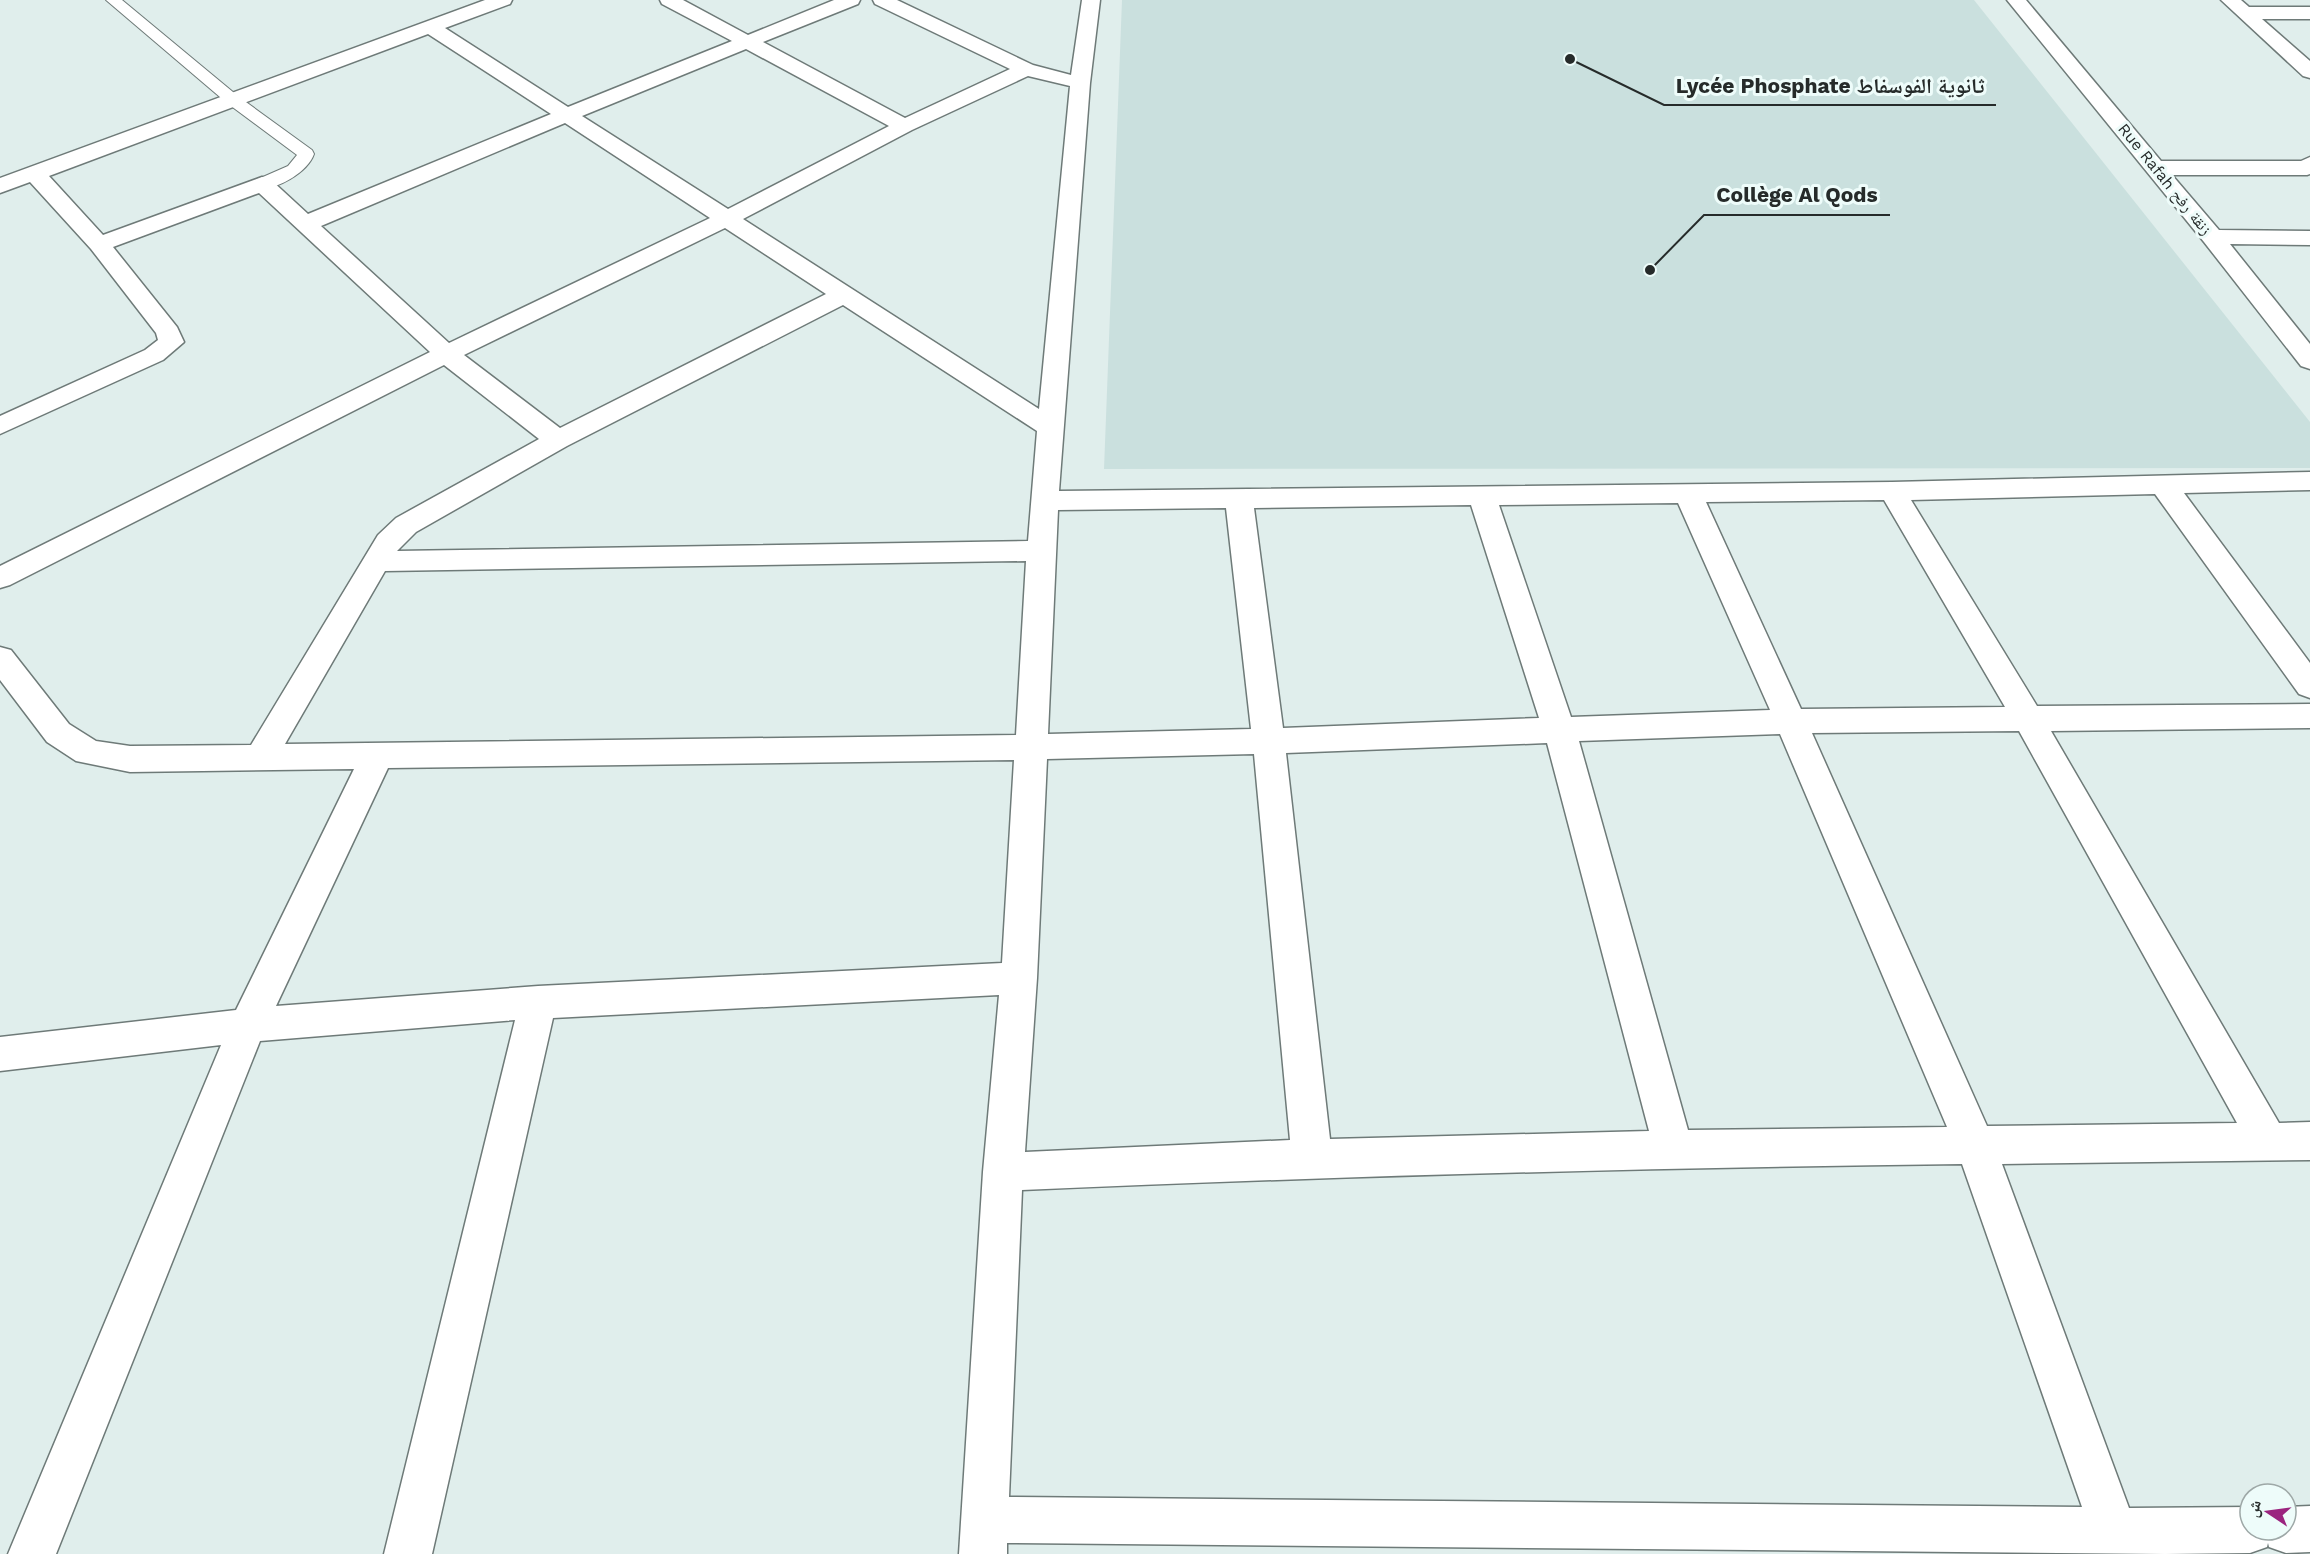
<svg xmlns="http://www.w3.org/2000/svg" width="2310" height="1554" font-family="'Work Sans','Noto Naskh Arabic',sans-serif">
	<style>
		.built { fill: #cae0de }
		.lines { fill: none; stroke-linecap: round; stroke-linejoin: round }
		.lane-casing { stroke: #6e7a78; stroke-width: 2 }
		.street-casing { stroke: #6e7a78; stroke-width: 3 }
		.lane { fill: #fff; fill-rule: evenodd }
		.street { fill: #fff; fill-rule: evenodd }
		.labels { text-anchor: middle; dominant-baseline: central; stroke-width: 6; stroke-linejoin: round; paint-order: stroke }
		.far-street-label { font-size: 16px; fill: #262b2a; stroke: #eefcfa }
		.leader { fill: none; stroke: #262b2a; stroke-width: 2 }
		.callout-dot { fill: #262b2a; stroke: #eefcfa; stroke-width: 2 }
		.callout-label { font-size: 21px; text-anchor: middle; font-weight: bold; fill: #262b2a; stroke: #eefcfa; stroke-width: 6; stroke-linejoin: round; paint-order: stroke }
	</style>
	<rect width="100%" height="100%" fill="#e0eeec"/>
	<path class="built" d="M 1122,0 L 1974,0 L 2310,422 L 2310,468 L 1104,469 Z"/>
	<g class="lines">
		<defs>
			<path id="lane" d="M 106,0 L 122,0 L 239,97 L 312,150 L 314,154 C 308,172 275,192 256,188 L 253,184 L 256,180 L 288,166 L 297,155 L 227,103 Z"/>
			<g id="street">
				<path d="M 485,0 L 512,0 L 510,4 L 445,28 L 568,107 L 732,41 L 662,4 L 660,0 L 683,0 L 748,35 L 834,0 L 860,0 L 858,4 L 763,42 L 905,118 L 1010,69 L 875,4 L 873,0 L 897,0 L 1033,65 L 1071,75 L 1082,0 L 1100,0 L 1090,83 L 1059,491 L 1892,482 L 2310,472 L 2310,490 L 2184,493 L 2310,663 L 2310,698 L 2299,694 L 2155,494 L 1911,500 L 2037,706 L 2310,704 L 2310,728 L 2051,731 L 2279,1123 L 2310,1122 L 2310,1160 L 2002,1164 L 2129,1508 L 2250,1507 L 2250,1530 L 2286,1530 L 2286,1507 L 2310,1506 L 2310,1552 L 2286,1553 L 2269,1547 L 2268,1543 L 2267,1547 L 2250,1553 L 2165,1554 L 1007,1543 L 1007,1554 L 959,1554 L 983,1172 L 999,995 L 553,1018 L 432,1554 L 384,1554 L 515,1020 L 260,1041 L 56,1554 L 8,1554 L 221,1045 L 0,1071 L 0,1037 L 236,1010 L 354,769 L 130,772 L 76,761 L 47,742 L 0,680 L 0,647 L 11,650 L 69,724 L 96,741 L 130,746 L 251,745 L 378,535 L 396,518 L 539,439 L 444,365 L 10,585 L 0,588 L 0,566 L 430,352 L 259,193 L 113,247 L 177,327 L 184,342 L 163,360 L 0,434 L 0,416 L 145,350 L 158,340 L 156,333 L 91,249 L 30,182 L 0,193 L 0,178 ZM 428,34 L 551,114 L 308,214 L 270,179 L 262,177 L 103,235 L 49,176 ZM 746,49 L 889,126 L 728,209 L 582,116 ZM 1028,76 L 1070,86 L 1039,409 L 743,219 L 912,130 ZM 565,123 L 710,218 L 449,343 L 321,226 ZM 725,228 L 826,294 L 560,428 L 464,355 ZM 843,305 L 1037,431 L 1028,541 L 397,551 L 416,532 L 567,446 ZM 1884,500 L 2005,707 L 1801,709 L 1706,502 ZM 1678,503 L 1770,710 L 1571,717 L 1499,505 ZM 1471,505 L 1539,718 L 1283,728 L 1254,508 ZM 1226,508 L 1251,729 L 1048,734 L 1058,510 ZM 1026,561 L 1016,735 L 285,744 L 385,571 ZM 2019,731 L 2237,1123 L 1987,1126 L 1812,733 ZM 1780,734 L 1947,1127 L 1688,1130 L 1579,741 ZM 1547,743 L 1649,1131 L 1330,1139 L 1286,753 ZM 1254,754 L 1290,1140 L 1025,1152 L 1037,978 L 1047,759 ZM 1014,760 L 1002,963 L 538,986 L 276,1006 L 388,768 ZM 1962,1164 L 2082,1507 L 1009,1497 L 1022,1190 C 1335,1176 1648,1168 1962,1164 Z"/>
				<path d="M 2007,0 L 2026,0 L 2161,161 L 2301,161 L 2310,157 L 2310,174 L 2307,175 L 2172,175 L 2219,230 L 2310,231 L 2310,245 L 2230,244 L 2310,344 L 2310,369 L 2301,366 L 2204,242 Z"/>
				<path d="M 2221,0 L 2241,0 L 2249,7 L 2310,7 L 2310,19 L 2262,19 L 2310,61 L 2310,78 L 2303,76 Z"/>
			</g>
		</defs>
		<use href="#lane" class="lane-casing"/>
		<use href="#street" class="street-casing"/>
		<use href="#lane" class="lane"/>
		<use href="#street" class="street"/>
	</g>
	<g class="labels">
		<g class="far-street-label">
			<text transform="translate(2165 179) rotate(51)">Rue Rafah زنقة رفح</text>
		</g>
	</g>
	<path class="leader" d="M1570 59L1664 105H1996M1650 270L1704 215H1890"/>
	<g class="callout-dot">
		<circle cx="1570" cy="59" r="6"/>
		<circle cx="1650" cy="270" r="6"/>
	</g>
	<g class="callout-label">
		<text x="1830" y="93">Lycée Phosphate ثانوية الفوسفاط</text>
		<text x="1797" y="202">Collège Al Qods</text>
	</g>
	<g transform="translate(2268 1512) rotate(283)"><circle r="28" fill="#eefcfa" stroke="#9ea8a7" stroke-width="1.5"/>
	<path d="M0-4.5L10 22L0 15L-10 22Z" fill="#9b247f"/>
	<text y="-9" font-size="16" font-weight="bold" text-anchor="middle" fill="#262b2a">ش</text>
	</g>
</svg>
